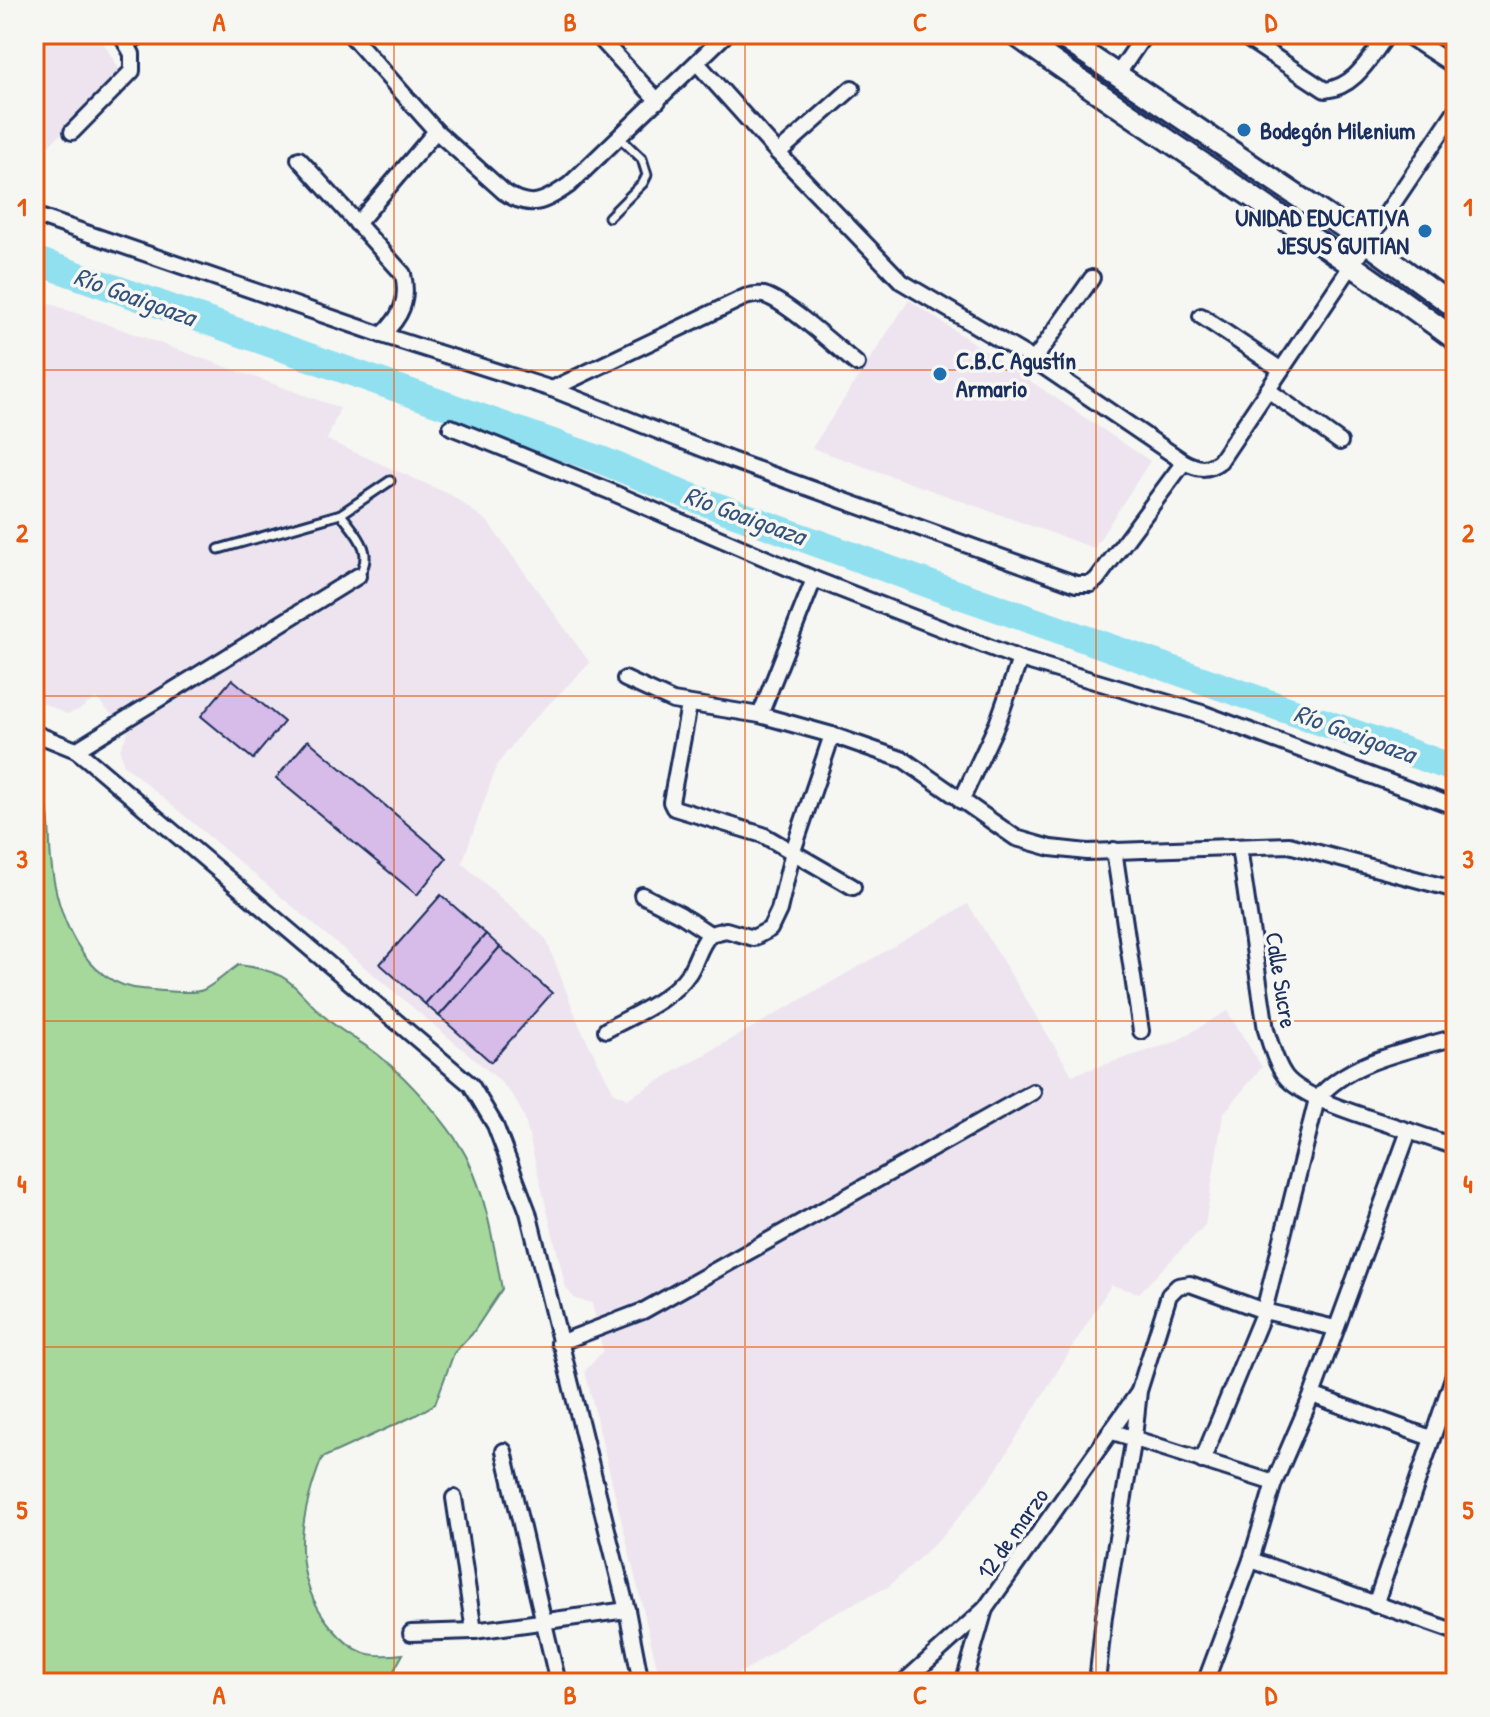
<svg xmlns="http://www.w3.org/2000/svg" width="1490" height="1717" font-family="'Patrick Hand',sans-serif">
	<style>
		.built { fill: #ede4ef }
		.green { fill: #a5d89a; stroke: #60847c; stroke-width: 2 }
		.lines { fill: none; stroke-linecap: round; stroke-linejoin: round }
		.river { stroke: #91e0ef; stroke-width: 28 }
		.building { fill: #d7bbe9; stroke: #1b2f5e; stroke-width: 2 }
		.lane-casing { stroke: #1b2f5e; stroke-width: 13 }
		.street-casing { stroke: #1b2f5e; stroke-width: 20 }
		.secondary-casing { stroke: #1b2f5e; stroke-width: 26 }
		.lane { stroke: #f6f6f2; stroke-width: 7 }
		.street { stroke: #f6f6f2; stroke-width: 14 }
		.secondary { stroke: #f6f6f2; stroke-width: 20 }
		.grid { fill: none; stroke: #e8590c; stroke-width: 2; stroke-opacity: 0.55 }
		.poi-dot { fill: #1f6fb2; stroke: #f6f6f2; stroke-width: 3 }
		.labels { text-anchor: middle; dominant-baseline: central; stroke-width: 7; stroke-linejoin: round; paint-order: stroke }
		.poi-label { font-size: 24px; font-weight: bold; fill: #1b2f5e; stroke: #f6f6f2; text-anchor: start }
		.street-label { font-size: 24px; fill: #1b2f5e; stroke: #f6f6f2 }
		.water-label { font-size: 26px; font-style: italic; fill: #33527b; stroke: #f6f6f2 }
		.neatline { fill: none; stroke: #e8590c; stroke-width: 3 }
		.grid-label { font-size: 26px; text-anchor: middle; font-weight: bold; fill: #e8590c }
	</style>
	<rect width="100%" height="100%" fill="#f6f6f2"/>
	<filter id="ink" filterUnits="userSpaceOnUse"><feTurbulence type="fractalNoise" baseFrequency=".0125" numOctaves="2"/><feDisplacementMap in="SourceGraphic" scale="16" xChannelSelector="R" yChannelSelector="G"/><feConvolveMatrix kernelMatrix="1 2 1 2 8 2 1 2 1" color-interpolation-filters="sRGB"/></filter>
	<g filter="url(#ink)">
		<g class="built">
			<path d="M 34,34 L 98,34 L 122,74 L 34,160 Z"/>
			<path d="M 34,298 L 340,408 L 327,440 L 451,495 L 487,521 L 590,663 L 526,727 L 497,765 L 462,863 L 546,939 L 580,1027 L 614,1093 L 627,1099 L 968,904 L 1072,1075 L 1175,1042 L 1227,1011 L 1262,1067 L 1223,1114 L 1205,1225 L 1139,1293 L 1111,1285 L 991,1478 L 943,1536 L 888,1587 L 824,1618 L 754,1665 L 720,1683 L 661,1683 L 585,1371 L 603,1351 L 592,1303 L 575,1299 L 566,1288 L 524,1116 L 514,1097 L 498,1079 L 124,765 L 120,750 L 128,732 L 96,698 L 79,710 L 67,714 L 34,699 Z"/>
			<path d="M 909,300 L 1150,461 L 1094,548 L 812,448 Z"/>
		</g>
		<path class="green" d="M 34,777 C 53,800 48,832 51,860 C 56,911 81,984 142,989 C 156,990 192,995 203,990 C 215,984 227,973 238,965 C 299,972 291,990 332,1023 C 348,1036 367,1045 382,1058 C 409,1080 453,1129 468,1160 C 487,1199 494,1247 502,1289 L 472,1334 L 454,1353 L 435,1404 L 414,1416 L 322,1458 C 299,1517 288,1576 332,1628 C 355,1655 370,1658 403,1654 L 387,1683 L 34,1683 Z"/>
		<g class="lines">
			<path class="river" d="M 34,260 L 601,460 L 691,497 L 940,588 L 1456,769"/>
		</g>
		<g class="building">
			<path d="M 232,679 L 284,722 L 253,759 L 201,716 Z"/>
			<path d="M 308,740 L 447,858 L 417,895 L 276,778 Z"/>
			<path d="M 441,895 L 486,934 L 425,1004 L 380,964 Z"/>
			<path d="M 486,934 L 500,947 L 439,1016 L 425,1004 Z"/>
			<path d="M 500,947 L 552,993 L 491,1062 L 439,1016 Z"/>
		</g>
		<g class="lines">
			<defs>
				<g id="lane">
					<path d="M 609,217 L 643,183 L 647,175 L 642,159 L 619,137"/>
					<path d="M 341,514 C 356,534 376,552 358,576"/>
					<path d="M 219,549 L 341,514 L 390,481"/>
				</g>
				<g id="street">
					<path d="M 350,34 L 436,131 L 504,192 C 530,210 545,202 569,185 L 726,34"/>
					<path d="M 596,34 L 658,101"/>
					<path d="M 1240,34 L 1325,90 C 1356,87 1370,57 1388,34"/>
					<path d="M 1405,34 L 1456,67"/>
					<path d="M 126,44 L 143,34"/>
					<path d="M 698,64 L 778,153 L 902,282 L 1034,360 L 1184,462 C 1198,469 1207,471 1220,461 L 1456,110"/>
					<path d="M 1117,75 L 1145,34"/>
					<path d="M 72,132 L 132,71 L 132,54 L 121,34"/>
					<path d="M 778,153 L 852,88"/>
					<path d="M 299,159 L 403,274 C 409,301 401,317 382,335"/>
					<path d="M 34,215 L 382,335 L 552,389 L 731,460 L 1076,584 L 1091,584 L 1097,579 L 1184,462"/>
					<path d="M 357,224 L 436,131"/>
					<path d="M 1201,316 L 1280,369"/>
					<path d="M 1034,360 L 1092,278"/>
					<path d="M 552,389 L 745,297 C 751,295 757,294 764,295 C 786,301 837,348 857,364"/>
					<path d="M 1268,390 L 1340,442"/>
					<path d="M 451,427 L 609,491 L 814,579 L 1020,659 L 1202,713 L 1456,807"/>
					<path d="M 625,679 L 673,701 L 760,715 L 832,735 L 904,760 L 1016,838 L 1051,848 L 1087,852 L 1289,845 L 1456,890"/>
					<path d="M 689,705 L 671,802 L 674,808 L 763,835 L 853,887"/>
					<path d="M 760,715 L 814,579"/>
					<path d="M 34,733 L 76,750 L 86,758 L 471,1085 L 495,1125 L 528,1212 L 627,1610 L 641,1683"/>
					<path d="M 76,750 L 358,576"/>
					<path d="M 961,801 L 997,724 L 1020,659"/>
					<path d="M 1239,847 L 1266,1030 C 1271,1045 1275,1062 1285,1076 C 1304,1101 1378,1120 1409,1131"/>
					<path d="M 1114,850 L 1141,1031"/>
					<path d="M 642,895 L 681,915 L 710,934"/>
					<path d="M 606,1030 C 633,1015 671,1000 689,973 C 697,961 699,946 710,934 L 726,930 L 753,938 L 770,929 L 779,910 L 793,851 L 832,735"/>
					<path d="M 559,1343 L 643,1311 L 1033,1092"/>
					<path d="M 1312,1395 L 1431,1438"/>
					<path d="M 1110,1431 L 1274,1483"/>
					<path d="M 504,1451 L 558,1683"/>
					<path d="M 1202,1461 L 1264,1311 L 1317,1099 C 1349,1060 1409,1051 1456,1037"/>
					<path d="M 454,1498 L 474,1631"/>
					<path d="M 1251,1560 L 1456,1632"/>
					<path d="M 1375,1605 L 1456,1369"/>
					<path d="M 411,1633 L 474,1631 L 627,1610"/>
					<path d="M 903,1683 L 985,1609 L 1138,1393"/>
					<path d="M 961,1683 L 965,1678 L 985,1609"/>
					<path d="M 1097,1683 L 1104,1616 L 1134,1437 L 1139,1391 L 1169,1295 L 1178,1286 L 1190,1284 L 1264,1311 L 1335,1328"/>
					<path d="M 1205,1683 L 1251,1560 L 1274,1483 L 1312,1395 L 1409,1131 L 1456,1147"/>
				</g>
				<g id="secondary">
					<path d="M 1014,34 C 1160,138 1312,233 1456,340"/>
					<path d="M 1057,34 L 1367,243 L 1456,308"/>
				</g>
			</defs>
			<use href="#lane" class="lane-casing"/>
			<use href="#street" class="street-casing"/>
			<use href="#secondary" class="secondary-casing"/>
			<use href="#lane" class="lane"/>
			<use href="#street" class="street"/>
			<use href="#secondary" class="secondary"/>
		</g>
	</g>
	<path class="grid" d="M 394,34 L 394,1683M 745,34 L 745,1683M 1096,34 L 1096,1683M 34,370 L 1456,370M 34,696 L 1456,696M 34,1021 L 1456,1021M 34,1347 L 1456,1347"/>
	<g class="poi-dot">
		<circle cx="1244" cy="130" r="8"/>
		<circle cx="1425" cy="231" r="8"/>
		<circle cx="940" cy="374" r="8"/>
	</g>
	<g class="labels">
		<g class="poi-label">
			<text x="1260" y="130">Bodegón Milenium</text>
			<text x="1409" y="217" text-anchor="end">UNIDAD EDUCATIVA<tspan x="1409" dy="28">JESUS GUITIAN</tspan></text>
			<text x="956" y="360">C.B.C Agustín<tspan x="956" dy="28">Armario</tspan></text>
		</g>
		<g class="street-label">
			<text transform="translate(1282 980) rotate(81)">Calle Sucre</text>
			<text transform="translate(1012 1533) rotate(-55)">12 de marzo</text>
		</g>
		<g class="water-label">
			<text transform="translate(135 296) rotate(20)">Río Goaigoaza</text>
			<text transform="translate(745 515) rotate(20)">Río Goaigoaza</text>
			<text transform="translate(1355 733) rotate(20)">Río Goaigoaza</text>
		</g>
	</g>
	<rect width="1490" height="1717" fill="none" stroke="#f6f6f2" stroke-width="88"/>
	<rect x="44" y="44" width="1402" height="1629" class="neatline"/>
	<g class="grid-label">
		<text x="219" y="31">A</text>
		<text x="570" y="31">B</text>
		<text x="920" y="31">C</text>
		<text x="1271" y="31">D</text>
		<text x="22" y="216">1</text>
		<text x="1468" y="216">1</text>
		<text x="22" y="542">2</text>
		<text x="1468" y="542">2</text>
		<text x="22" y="868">3</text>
		<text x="1468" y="868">3</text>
		<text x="22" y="1193">4</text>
		<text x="1468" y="1193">4</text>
		<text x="22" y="1519">5</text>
		<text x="1468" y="1519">5</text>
		<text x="219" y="1704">A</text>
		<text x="570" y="1704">B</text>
		<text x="920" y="1704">C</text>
		<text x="1271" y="1704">D</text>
	</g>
</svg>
